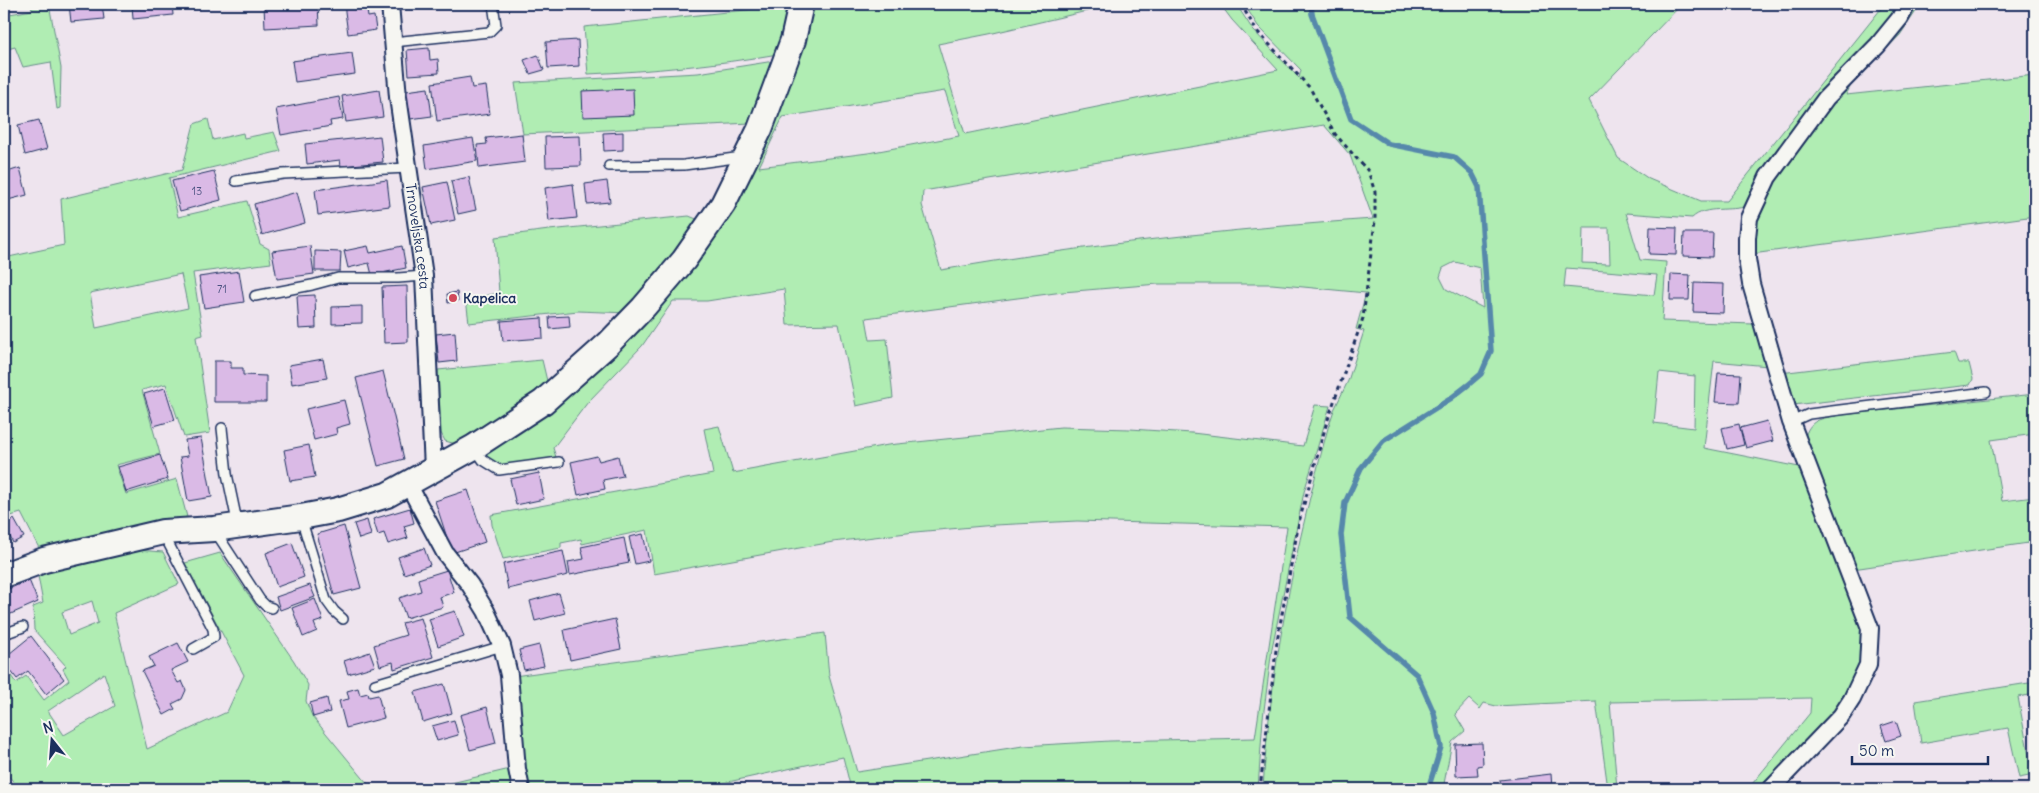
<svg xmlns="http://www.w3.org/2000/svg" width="2039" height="793" font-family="Delius,sans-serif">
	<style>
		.green { fill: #b0edb3; stroke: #668e88; fill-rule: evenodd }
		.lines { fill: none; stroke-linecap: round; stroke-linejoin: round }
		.stream { stroke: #5688ab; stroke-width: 5.5 }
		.building { fill: #dabae6; stroke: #1b2f5e }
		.lane-casing { stroke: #1b2f5e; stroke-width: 12 }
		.street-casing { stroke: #1b2f5e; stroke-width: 20 }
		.secondary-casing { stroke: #1b2f5e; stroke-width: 28 }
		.path { stroke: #1b2f5e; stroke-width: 3; stroke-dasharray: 4 4; stroke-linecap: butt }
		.lane { stroke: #f6f6f2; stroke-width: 9 }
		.street { stroke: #f6f6f2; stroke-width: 16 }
		.secondary { stroke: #f6f6f2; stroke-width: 24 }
		.poi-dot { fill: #d1495b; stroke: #f6f6f2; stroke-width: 2 }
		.labels { text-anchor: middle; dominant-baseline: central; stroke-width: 4; stroke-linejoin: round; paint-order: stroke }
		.number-label { font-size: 11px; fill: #4b5280 }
		.street-label { font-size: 14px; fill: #1b2f5e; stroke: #f6f6f2 }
		.poi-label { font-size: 14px; font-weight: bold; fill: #1b2f5e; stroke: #f6f6f2; text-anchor: start }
	</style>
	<rect width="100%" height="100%" fill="#eee4ee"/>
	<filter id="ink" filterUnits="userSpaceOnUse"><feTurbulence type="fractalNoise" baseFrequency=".02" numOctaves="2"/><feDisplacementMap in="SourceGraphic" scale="10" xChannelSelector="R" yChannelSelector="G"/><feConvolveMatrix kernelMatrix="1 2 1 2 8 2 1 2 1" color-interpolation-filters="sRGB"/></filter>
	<g filter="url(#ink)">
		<g class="green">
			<path d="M 31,4 L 49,4 L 61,68 L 60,108 L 57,109 L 51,62 L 23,67 L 15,47 L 4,50 L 4,15 L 32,10 Z"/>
			<path d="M 767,4 L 793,4 L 778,54 C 715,65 652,71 588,74 L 584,27 L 765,8 Z"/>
			<path d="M 811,4 L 1117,4 L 989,34 L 938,44 L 965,134 L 1278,70 L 1232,20 L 1220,4 L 1236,4 L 1253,30 L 1299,78 L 1301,70 L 1258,26 L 1244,4 L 1682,4 L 1589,100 L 1618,158 L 1649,179 L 1701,201 L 1727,201 L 1884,5 L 1883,4 L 1904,4 L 1748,206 C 1730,212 1706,205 1692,218 L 1626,213 L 1640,260 L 1666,262 L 1662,321 L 1754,324 L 1768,366 L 1714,361 L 1704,448 L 1804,468 L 1860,607 L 1865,659 L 1837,712 L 1765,789 L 1748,789 L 1810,713 L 1811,698 L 1610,702 L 1617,789 L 1608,789 L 1596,701 L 1496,706 L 1484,703 L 1480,709 L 1469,699 L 1455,714 L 1465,731 L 1452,742 L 1443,789 L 1263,789 C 1270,666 1296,546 1328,428 L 1334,410 L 1348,381 L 1364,331 L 1356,329 L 1366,293 L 1272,284 L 1158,284 L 1063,292 L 866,318 L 870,340 L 887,339 L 893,398 L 856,406 L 839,324 L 787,325 L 784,289 L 707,301 L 673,301 L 642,346 L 588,402 L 553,448 L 556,457 L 498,467 L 487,458 L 487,452 L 547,411 L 578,387 L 615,354 L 660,302 ZM 945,91 L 959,136 L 868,153 L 759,167 L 783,117 ZM 1324,125 L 1350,155 L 1373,219 C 1229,229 1084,245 941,270 L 922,205 L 923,191 ZM 1583,228 L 1609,228 L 1610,264 L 1582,263 ZM 1455,262 L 1480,268 L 1483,308 L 1446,289 L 1440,277 L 1443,268 ZM 1566,268 L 1657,275 L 1654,295 L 1564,287 ZM 1659,372 L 1695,376 L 1694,428 L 1654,423 Z"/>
			<path d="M 1914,4 L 1921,4 L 1900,35 L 1850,87 L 1846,95 L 2035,75 L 2035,216 L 1752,254 L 1752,226 L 1761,202 L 1803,137 Z"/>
			<path d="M 774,61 L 751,123 L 523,134 L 515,83 L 698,73 Z"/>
			<path d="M 208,119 L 213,140 L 243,133 L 244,138 L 274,132 L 281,151 L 169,178 L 178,217 L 247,201 L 260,244 L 269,249 L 271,263 L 193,273 L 203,335 L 196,337 L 210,433 L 184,437 L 166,384 L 142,390 L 160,454 L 116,465 L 126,494 L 177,479 L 187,517 L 70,541 L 40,550 L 21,513 L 4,518 L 4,258 L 64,245 L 61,199 L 182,170 L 194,124 ZM 181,274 L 188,308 L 96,328 L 90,293 Z"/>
			<path d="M 689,216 L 699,220 L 665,269 L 628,313 L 578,311 L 469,323 L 466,299 L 499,293 L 495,237 L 549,230 Z"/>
			<path d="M 1954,352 L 1958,363 L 1969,363 L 1973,379 L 1970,385 L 1793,405 L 1780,373 Z"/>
			<path d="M 542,360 L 547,381 L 547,386 L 463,442 L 456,444 L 445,441 L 441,433 L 438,370 Z"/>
			<path d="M 2035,394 L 2035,434 L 1991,440 L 2002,501 L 2035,497 L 2035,542 L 1853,569 L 1804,440 C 1810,418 1820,419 1841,415 Z"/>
			<path d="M 1315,405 L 1330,406 L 1304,492 L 1272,648 L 1263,718 L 1258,789 L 851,789 L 843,757 L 696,789 L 527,789 L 514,676 L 825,633 L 829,676 L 857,772 L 1023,746 L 1110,741 L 1255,738 L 1287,527 L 1077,521 L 995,525 L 915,532 L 833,542 L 654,574 L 647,530 L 582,544 L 581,539 L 561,543 L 561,548 L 503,559 L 492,525 L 491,515 L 713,474 L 704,429 L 719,426 L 733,473 L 888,445 L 1061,427 L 1130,429 L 1192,433 L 1303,446 Z"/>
			<path d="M 136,550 L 163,552 L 179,584 L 114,613 L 147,749 L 227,712 L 244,675 L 185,563 L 220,553 L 294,661 L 308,685 L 306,701 L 312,716 L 372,789 L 5,789 L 13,781 L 4,771 L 4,666 L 16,683 L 26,676 L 44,700 L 69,680 L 63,669 L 66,666 L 34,630 L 33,607 L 43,603 L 38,576 L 85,561 ZM 92,601 L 98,623 L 69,635 L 62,612 ZM 104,673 L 115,706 L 64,735 L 48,711 Z"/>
			<path d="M 2035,682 L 2035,694 L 2018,697 L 2032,772 L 2029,776 L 2019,778 L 2008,728 L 1921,743 L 1915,701 Z"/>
			<path d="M 510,769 L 514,789 L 426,789 Z"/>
		</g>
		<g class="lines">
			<path class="stream" d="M 1311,4 L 1312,14 L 1351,119 L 1389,144 L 1454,157 L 1472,173 L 1479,187 L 1491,351 L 1481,374 L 1468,385 L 1450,399 L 1383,441 L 1361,468 L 1345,503 L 1341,535 L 1350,617 L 1417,675 L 1434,713 L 1441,747 L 1428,789"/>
		</g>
		<g class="building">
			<path d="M 69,4 L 102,4 L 104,19 L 71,22 Z"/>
			<path d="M 132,4 L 172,4 L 173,15 L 133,19 Z"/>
			<path d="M 289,4 L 318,4 L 319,25 L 265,28 L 264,5 Z"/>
			<path d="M 344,4 L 366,4 L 368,17 L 374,16 L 376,30 L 348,34 Z"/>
			<path d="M 435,4 L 460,4 L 436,8 Z"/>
			<path d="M 578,40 L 579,66 L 548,68 L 546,42 Z"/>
			<path d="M 429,48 L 430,60 L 438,59 L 439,73 L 409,75 L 407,50 Z"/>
			<path d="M 352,53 L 355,74 L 295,82 L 292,61 Z"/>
			<path d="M 4,54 L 5,54 L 10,79 L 4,80 Z"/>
			<path d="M 538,55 L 544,70 L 530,74 L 524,60 Z"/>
			<path d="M 470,77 L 472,88 L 486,86 L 490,114 L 437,121 L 432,83 Z"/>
			<path d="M 428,88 L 432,116 L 410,119 L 406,91 Z"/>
			<path d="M 633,89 L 634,115 L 583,117 L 582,91 Z"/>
			<path d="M 379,90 L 383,117 L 346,122 L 342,96 Z"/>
			<path d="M 339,97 L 343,119 L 330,121 L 331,126 L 281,135 L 276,109 Z"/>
			<path d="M 39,120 L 47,149 L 25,155 L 18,125 Z"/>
			<path d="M 623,132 L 623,150 L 604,151 L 603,133 Z"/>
			<path d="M 522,134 L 525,162 L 479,168 L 477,145 L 487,144 L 486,138 Z"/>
			<path d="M 380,136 L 383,162 L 341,166 L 340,160 L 307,164 L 305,144 Z"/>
			<path d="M 580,136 L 581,166 L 546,167 L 545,137 Z"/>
			<path d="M 473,138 L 477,161 L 427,169 L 424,146 Z"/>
			<path d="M 20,168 L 27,195 L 4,201 L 4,173 Z"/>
			<path d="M 214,171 L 221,200 L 180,211 L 172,181 Z"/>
			<path d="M 469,177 L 476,210 L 458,214 L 451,181 Z"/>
			<path d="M 387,180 L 390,206 L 318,215 L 315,190 Z"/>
			<path d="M 607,181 L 610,202 L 587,204 L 585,184 Z"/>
			<path d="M 447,182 L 455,220 L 431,225 L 423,187 Z"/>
			<path d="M 573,184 L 577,218 L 549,221 L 545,188 Z"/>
			<path d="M 297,192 L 305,223 L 262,235 L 254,204 Z"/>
			<path d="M 1650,227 L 1677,228 L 1676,255 L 1649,254 Z"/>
			<path d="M 1684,233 L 1713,233 L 1712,257 L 1683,256 Z"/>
			<path d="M 310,246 L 314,274 L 277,279 L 272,251 Z"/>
			<path d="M 368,246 L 370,253 L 402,246 L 406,268 L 372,275 L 369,263 L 348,268 L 344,251 Z"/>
			<path d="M 315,251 L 341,252 L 340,271 L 315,271 Z"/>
			<path d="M 239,271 L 244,302 L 204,308 L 199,277 Z"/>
			<path d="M 1671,274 L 1690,275 L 1689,300 L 1670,300 Z"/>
			<path d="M 1694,283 L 1724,284 L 1723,313 L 1693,312 Z"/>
			<path d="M 407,286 L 408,342 L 384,343 L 382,287 Z"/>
			<path d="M 457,292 L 458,301 L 448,303 L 447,294 Z"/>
			<path d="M 315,295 L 316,328 L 299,329 L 297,296 Z"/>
			<path d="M 362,306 L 362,323 L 332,324 L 332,307 Z"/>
			<path d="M 569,316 L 570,327 L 550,329 L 549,317 Z"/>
			<path d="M 542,318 L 543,338 L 503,341 L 501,321 Z"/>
			<path d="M 455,332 L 457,361 L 439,363 L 436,334 Z"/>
			<path d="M 323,359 L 327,378 L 292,384 L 289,365 Z"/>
			<path d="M 214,361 L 231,361 L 231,368 L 243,368 L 243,375 L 266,376 L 266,402 L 214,402 Z"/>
			<path d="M 383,371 L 404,459 L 378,466 L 356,378 Z"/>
			<path d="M 1718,373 L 1741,374 L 1739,403 L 1715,402 Z"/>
			<path d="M 165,388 L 175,420 L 154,426 L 144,394 Z"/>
			<path d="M 344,400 L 350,424 L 336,428 L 337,434 L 314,440 L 306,409 Z"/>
			<path d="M 1767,421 L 1773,441 L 1746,448 L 1740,428 Z"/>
			<path d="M 1739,424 L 1744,445 L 1727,449 L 1722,428 Z"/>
			<path d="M 201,438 L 212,497 L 188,501 L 180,457 L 188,456 L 185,440 Z"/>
			<path d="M 309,445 L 315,477 L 290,481 L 284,450 Z"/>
			<path d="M 160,455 L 168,479 L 126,492 L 118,467 Z"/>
			<path d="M 597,456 L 599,461 L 618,456 L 623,476 L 603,480 L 605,489 L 578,495 L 571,462 Z"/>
			<path d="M 539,473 L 544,499 L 516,505 L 510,479 Z"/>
			<path d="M 468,490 L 485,542 L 452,553 L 435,501 Z"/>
			<path d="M 410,508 L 414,523 L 404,526 L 408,538 L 388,544 L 384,533 L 378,535 L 373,519 Z"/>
			<path d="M 14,519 L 24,537 L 13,543 L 4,524 Z"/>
			<path d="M 367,520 L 371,535 L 359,539 L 354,524 Z"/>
			<path d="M 344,526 L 361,588 L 334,595 L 317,534 Z"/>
			<path d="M 643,534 L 649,561 L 635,564 L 629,537 Z"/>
			<path d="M 624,538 L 629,563 L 570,575 L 568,562 L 584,559 L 581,547 Z"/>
			<path d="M 292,543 L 304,577 L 277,587 L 266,553 Z"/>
			<path d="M 424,548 L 430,565 L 404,574 L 398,557 Z"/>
			<path d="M 563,551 L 568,575 L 508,589 L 503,564 Z"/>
			<path d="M 447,570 L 454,592 L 440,597 L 443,607 L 406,618 L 399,598 L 421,591 L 418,579 Z"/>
			<path d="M 29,580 L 38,602 L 4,617 L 4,591 Z"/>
			<path d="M 310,585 L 315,597 L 280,610 L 276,597 Z"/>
			<path d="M 559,593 L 565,613 L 535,621 L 530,601 Z"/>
			<path d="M 315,599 L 323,620 L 314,623 L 317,631 L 303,637 L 292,608 Z"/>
			<path d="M 455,611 L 464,637 L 438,646 L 429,619 Z"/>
			<path d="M 421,618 L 433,657 L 394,669 L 393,662 L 380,666 L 374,645 L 406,635 L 402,623 Z"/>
			<path d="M 615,619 L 621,649 L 570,660 L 564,630 Z"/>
			<path d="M 31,636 L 64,679 L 46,694 L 28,671 L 17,679 L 4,662 L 4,658 Z"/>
			<path d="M 178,643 L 188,662 L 171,670 L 178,683 L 182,681 L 186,690 L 182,699 L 172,704 L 175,709 L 164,715 L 142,671 L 154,666 L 149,657 Z"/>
			<path d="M 539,645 L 544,666 L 524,670 L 519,650 Z"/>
			<path d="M 370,652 L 375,666 L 348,674 L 344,661 Z"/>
			<path d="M 444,684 L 452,713 L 423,722 L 415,692 Z"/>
			<path d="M 358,688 L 360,695 L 368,693 L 369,697 L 378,695 L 384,718 L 346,728 L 339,701 L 349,699 L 347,691 Z"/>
			<path d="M 327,698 L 330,712 L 313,717 L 310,703 Z"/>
			<path d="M 487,707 L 496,743 L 470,750 L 460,715 Z"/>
			<path d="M 454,720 L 458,735 L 437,741 L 432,726 Z"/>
			<path d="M 1896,721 L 1901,736 L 1886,741 L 1881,726 Z"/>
			<path d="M 1482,743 L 1483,765 L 1477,766 L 1478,775 L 1456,776 L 1455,744 Z"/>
			<path d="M 1551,774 L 1552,789 L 1501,789 L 1500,780 Z"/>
		</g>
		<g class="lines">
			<defs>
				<g id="lane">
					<path d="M 393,42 L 489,32 L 496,25 L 493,4"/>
					<path d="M 609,166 L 684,165 L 742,157"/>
					<path d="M 236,181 L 283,174 L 408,168"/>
					<path d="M 255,296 L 312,285 L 338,278 L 398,278 L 424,276"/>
					<path d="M 1791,422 L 1809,414 L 1840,410 L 1986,392"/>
					<path d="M 222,428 L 227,474 L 238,526"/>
					<path d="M 474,447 L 483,460 L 499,470 L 559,462"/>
					<path d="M 301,518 L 326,600 L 334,611 L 343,619"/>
					<path d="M 215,531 L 260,600 L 266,606 L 272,608"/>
					<path d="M 164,535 L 213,629 L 214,637 L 193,649"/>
					<path d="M 4,634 L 23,627"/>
					<path d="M 375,684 L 502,646"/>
				</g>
				<g id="street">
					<path id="s1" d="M 390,4 L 398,97 L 424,276 L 433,469"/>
					<path d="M 408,484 L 445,553 L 470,585 L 486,611 L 502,646 L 509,675 L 517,769 L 521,789"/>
					<path d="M 1771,789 L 1841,716 L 1852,699 L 1868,665 L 1870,628 L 1791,422 L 1751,284 L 1747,259 L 1747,238 L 1749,218 L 1768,177 L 1826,98 L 1878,45 L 1900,18 L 1907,4"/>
				</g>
				<path id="secondary" d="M 4,575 L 44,560 L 163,532 L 214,529 L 301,517 L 338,510 L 387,495 L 474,447 L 543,402 L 608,344 L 643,308 L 684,260 L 723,204 L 760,129 L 793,40 L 801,4"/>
			</defs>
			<use href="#lane" class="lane-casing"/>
			<use href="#street" class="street-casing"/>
			<use href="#secondary" class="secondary-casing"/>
			<path class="path" d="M 1241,4 L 1256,30 L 1310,88 L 1335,134 L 1368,171 L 1375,192 L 1375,221 L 1363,318 L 1326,425 L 1299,522 L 1277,641 L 1260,789"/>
			<use href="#lane" class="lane"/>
			<use href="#street" class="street"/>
			<use href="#secondary" class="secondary"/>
		</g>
	</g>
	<circle class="poi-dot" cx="453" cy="298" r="5"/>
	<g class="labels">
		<g class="number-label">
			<text x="197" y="191">13</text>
			<text x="222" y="289">71</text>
		</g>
		<g class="street-label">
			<text stroke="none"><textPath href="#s1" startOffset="234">Trnoveljska cesta</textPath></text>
		</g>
		<g class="poi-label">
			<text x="463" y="298">Kapelica</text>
		</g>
	</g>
	<rect width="2039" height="793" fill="none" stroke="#f6f6f2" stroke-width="20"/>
	<rect x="10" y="10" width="2019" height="773" fill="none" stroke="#1b2f5e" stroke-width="2" filter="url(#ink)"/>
	<g transform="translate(52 740) rotate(343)" stroke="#f6f6f2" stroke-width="4" paint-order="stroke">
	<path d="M0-4L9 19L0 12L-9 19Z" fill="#1b2f5e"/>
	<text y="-8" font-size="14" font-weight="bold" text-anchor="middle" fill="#1b2f5e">N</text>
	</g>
	<path d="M1852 756v8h136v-8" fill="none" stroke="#1b2f5e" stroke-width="2.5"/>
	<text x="1859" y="756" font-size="15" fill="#1b2f5e" stroke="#f6f6f2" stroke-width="4" paint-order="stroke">50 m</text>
</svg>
